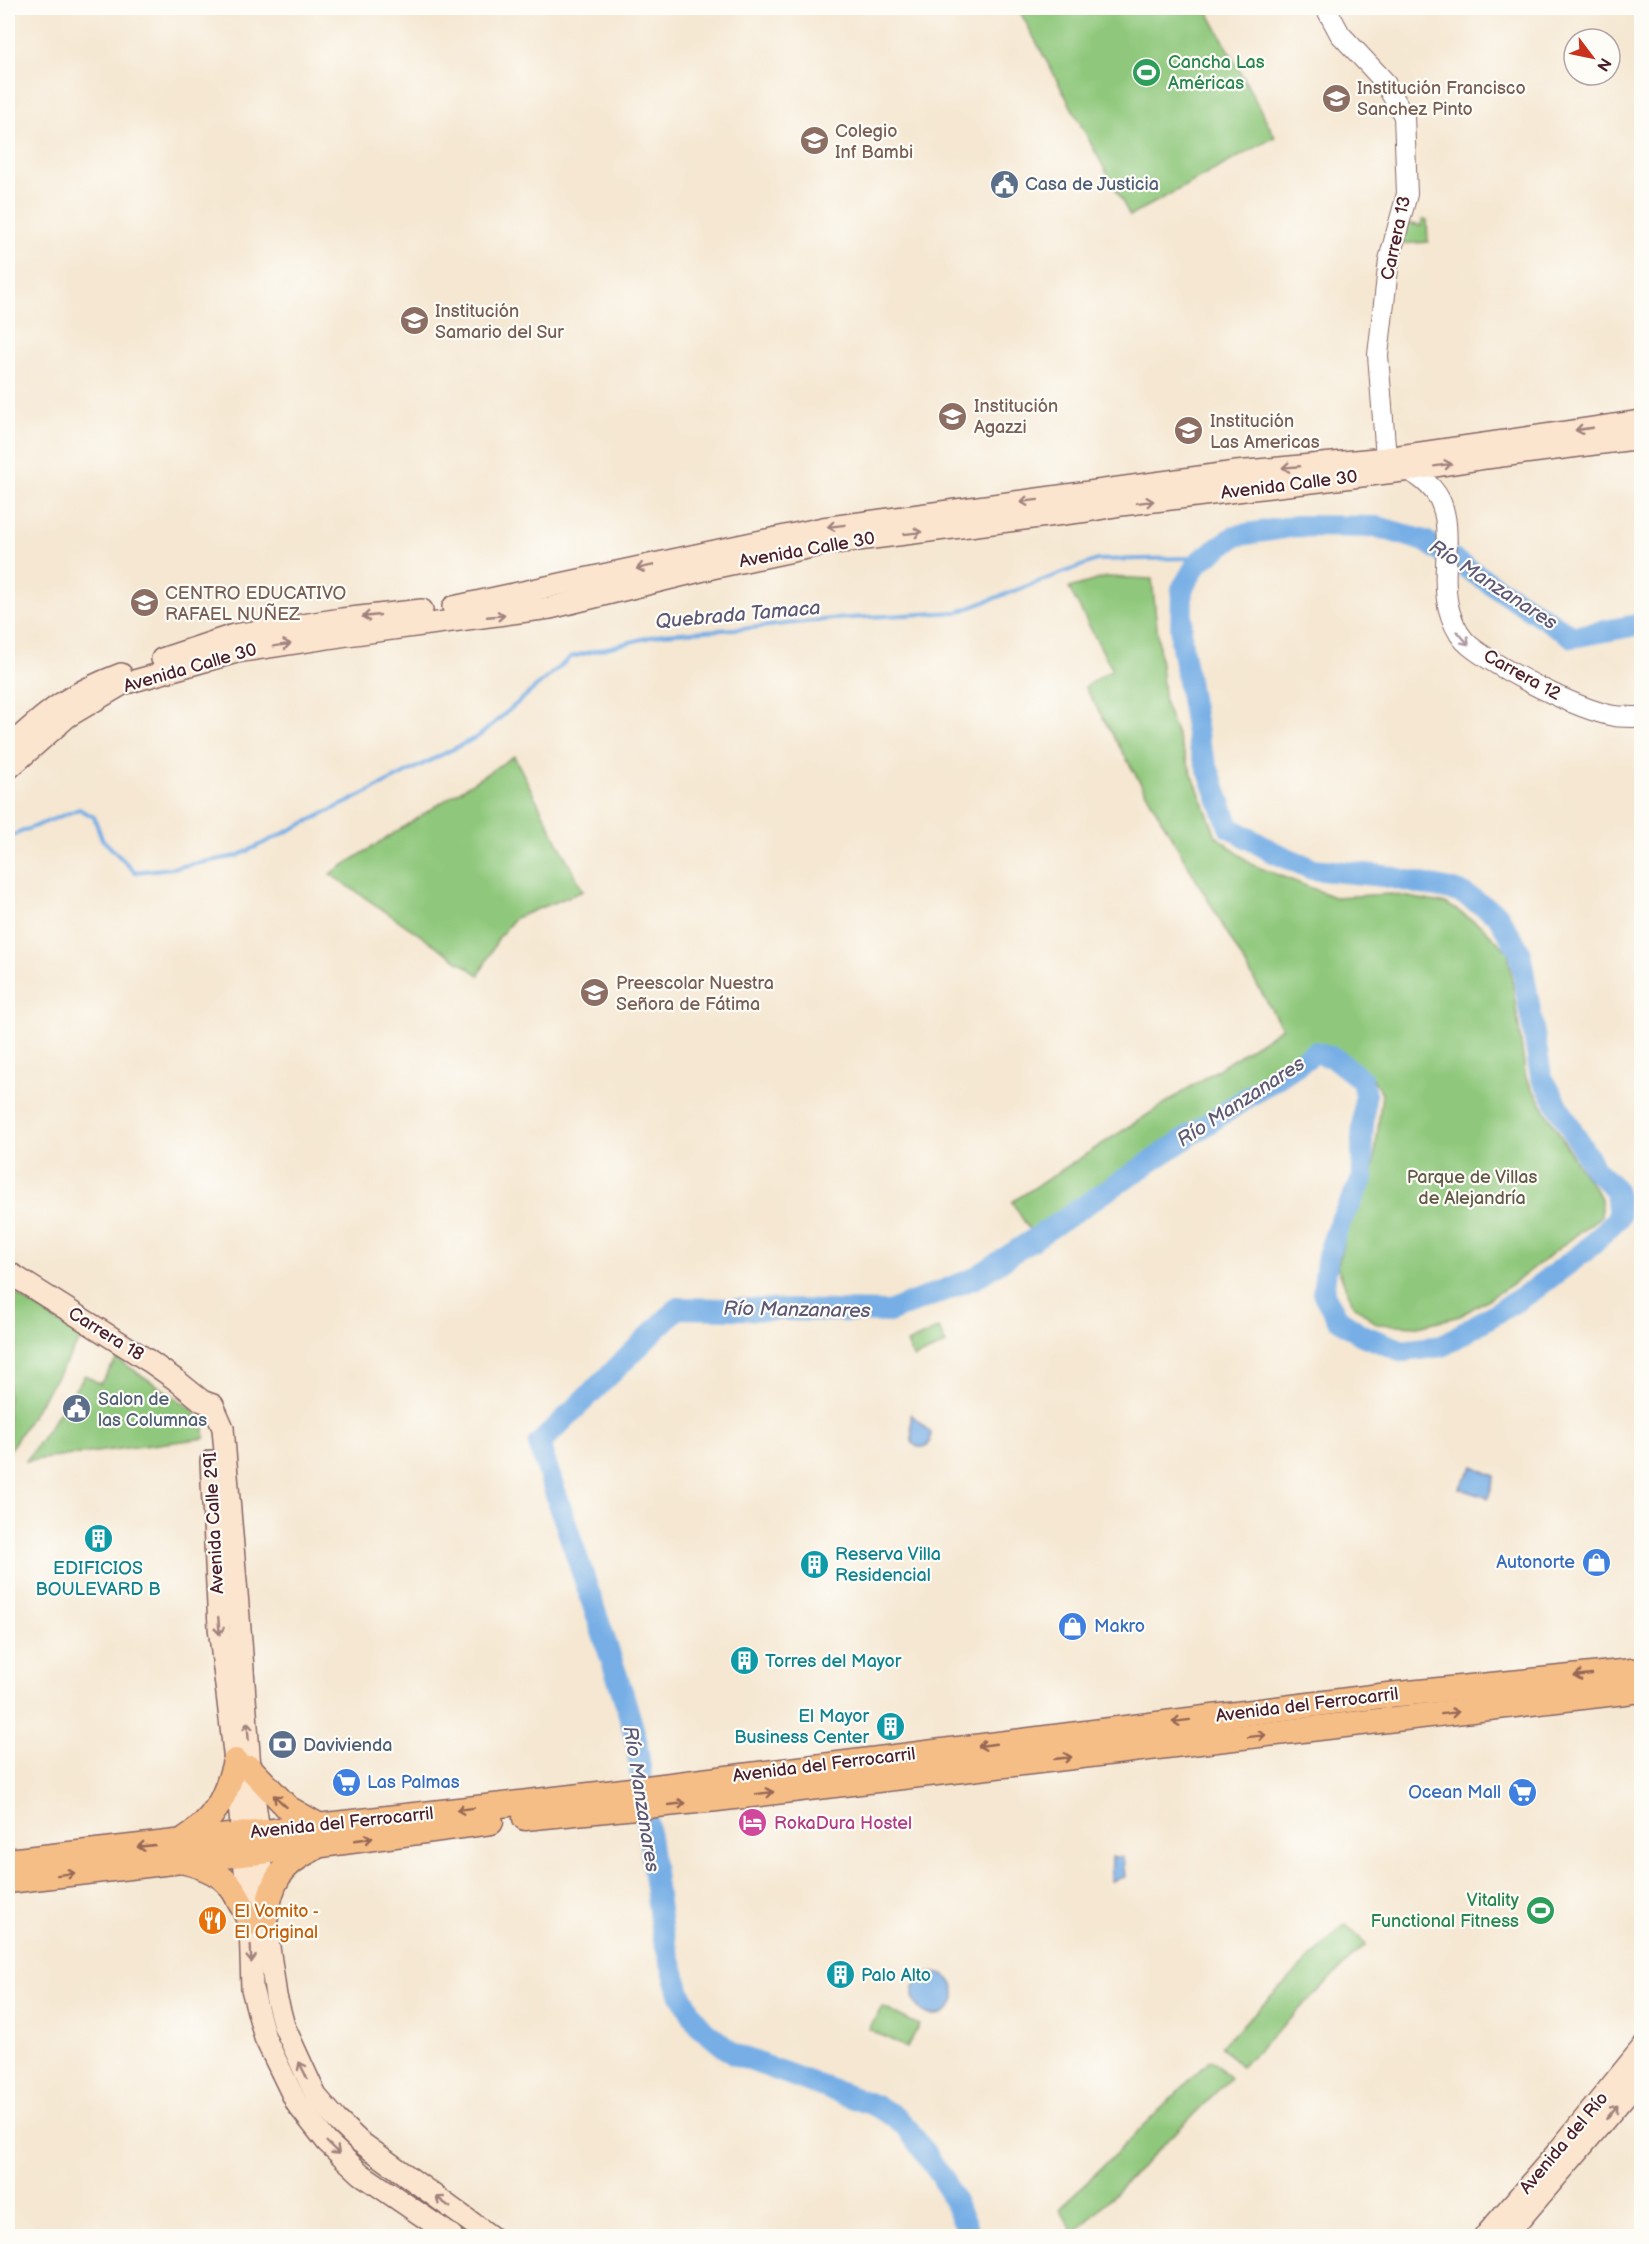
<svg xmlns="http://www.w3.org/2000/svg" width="1649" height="2244" font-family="'Balsamiq Sans',sans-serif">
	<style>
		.green { fill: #8fc87b; stroke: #6c7453; stroke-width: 1.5 }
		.water { fill: #76aee5; stroke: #606688; stroke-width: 1.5 }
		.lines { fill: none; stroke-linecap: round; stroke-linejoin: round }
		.stream { stroke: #76aee5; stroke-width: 4 }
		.river { stroke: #76aee5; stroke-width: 22 }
		.tertiary-casing { stroke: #866565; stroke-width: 22 }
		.secondary-casing { stroke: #866565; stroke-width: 24 }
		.primary-casing { stroke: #866565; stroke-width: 27 }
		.tertiary { stroke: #fff; stroke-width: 20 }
		.secondary { stroke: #fbe5cf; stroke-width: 21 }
		.primary { stroke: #f6be87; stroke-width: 24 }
		.oneway { stroke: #a2827d }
		.oneway2 { stroke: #ae9aa0 }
		.oneway3 { stroke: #976754 }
		.labels { text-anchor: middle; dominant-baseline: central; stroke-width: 4.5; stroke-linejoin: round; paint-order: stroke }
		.leisure-label { font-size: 18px; fill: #27864d; stroke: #fdfcf7; text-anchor: start }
		.education-label { font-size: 18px; fill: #785e54; stroke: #fdfcf7; text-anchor: start }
		.service-label { font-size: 18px; fill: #4e5e75; stroke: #fdfcf7; text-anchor: start }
		.street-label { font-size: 18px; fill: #4a1f2b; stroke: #fdfcf7 }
		.park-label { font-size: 18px; fill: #625a47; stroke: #fdfcf7 }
		.culture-label { font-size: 18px; fill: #0d838f; stroke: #fdfcf7; text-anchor: start }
		.shop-label { font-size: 18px; fill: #366cbe; stroke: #fdfcf7; text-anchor: end }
		.hotel-label { font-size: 18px; fill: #b23c85; stroke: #fdfcf7; text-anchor: start }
		.food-label { font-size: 18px; fill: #c56008; stroke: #fdfcf7; text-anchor: start }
		.water-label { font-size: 20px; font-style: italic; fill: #5c5875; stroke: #fdfcf7 }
	</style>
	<rect width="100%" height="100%" fill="#fdfcf7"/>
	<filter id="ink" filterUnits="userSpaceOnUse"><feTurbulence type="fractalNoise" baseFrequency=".0167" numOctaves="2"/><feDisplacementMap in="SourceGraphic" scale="12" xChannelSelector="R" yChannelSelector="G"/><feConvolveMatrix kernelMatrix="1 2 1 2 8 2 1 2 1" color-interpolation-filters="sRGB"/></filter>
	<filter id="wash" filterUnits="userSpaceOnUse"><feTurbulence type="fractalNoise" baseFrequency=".008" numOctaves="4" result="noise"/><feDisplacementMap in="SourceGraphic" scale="24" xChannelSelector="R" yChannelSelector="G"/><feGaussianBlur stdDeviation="1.35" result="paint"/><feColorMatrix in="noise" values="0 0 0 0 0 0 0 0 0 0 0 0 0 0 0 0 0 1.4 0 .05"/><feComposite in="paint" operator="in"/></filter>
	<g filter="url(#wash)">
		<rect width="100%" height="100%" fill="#f5e7d1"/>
		<g class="green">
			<path d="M 1018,8 L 1206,8 L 1275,137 L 1130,216 Z"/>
			<path d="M 1422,220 L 1427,220 L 1428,242 L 1402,244 L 1407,223 L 1421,226 Z"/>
			<path d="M 1107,577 L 1152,579 L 1165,704 L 1216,836 L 1253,865 L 1334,897 L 1391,894 L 1447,904 L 1483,927 L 1508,952 L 1526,1078 L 1579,1167 L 1601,1198 L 1601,1216 L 1513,1284 L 1460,1316 L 1418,1326 L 1377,1324 L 1353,1304 L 1337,1267 L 1346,1233 L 1372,1180 L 1382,1094 L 1372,1077 L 1318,1044 L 1032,1234 L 1012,1202 L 1282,1028 L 1085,687 L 1112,669 L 1069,588 Z"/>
			<path d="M 514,756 L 583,891 L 515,918 L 499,937 L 479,975 L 330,874 Z"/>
			<path d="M 8,1289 L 82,1337 L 8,1453 Z"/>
			<path d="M 939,1328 L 946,1344 L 914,1358 L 907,1343 Z"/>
			<path d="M 117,1359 L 191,1408 L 203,1423 L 205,1438 L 26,1461 L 85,1375 L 100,1384 Z"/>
			<path d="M 1345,1924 L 1366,1944 L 1241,2067 L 1221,2046 Z"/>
			<path d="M 882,2007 L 919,2025 L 907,2048 L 869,2029 Z"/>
			<path d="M 1211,2059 L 1230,2078 L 1074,2234 L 1060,2209 Z"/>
		</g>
		<g class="water">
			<path d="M 911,1414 L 931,1433 L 930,1442 C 925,1449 917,1449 912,1442 Z"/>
			<path d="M 1473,1466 L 1495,1476 L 1488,1498 L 1459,1488 Z"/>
			<path d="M 1112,1857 L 1123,1857 L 1125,1877 L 1111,1881 Z"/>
			<circle cx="934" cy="1994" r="21"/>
		</g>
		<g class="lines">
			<path class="stream" d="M 8,837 L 79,809 L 94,817 L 102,839 L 135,872 L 172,868 L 237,856 L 348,802 L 479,736 L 571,657 L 662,634 L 749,628 L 832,619 L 958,612 L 1097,560 L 1188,558 L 1198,562"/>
			<path class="river" d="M 971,2236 L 942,2177 L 908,2129 L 896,2117 L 876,2106 L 733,2054 L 699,2026 L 680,1993 L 662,1933 L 636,1739 L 623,1694 L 539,1444 L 678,1308 L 889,1312 L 975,1278 L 1316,1052 L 1334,1058 L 1362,1080 L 1365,1095 L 1362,1141 L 1363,1178 L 1339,1224 L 1328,1255 L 1323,1293 L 1338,1319 L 1362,1335 L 1403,1351 L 1442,1346 L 1531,1292 L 1585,1251 L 1619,1217 L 1616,1190 L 1595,1170 L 1541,1076 L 1520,952 L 1497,914 L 1460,892 L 1384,876 L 1312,869 L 1271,851 L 1229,827 L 1199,745 L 1181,640 L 1182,589 L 1198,562 L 1235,536 L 1296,526 L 1378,527 L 1425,541 L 1573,637 L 1642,624"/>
		</g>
	</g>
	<g filter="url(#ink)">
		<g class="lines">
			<defs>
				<path id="tertiary" d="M 1326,8 L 1340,34 L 1384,81 L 1404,116 L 1407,194 L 1389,260 L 1378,355 L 1386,458 C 1445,487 1449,502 1446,566 C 1445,583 1445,600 1451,616 C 1455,628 1460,638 1470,646 C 1501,670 1576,709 1614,716 C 1623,717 1633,717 1642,717"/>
				<g id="secondary">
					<path d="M 453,607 L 823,528 L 1236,472 L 1386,458 L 1642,421"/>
					<path d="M 162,659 L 234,635 L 342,619 L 422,610"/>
					<path d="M 8,748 C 47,711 70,693 121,674"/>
					<path d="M 8,769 L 67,717 L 123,684 L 237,652 L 347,635 L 550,608 L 712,568 L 826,544 L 1087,511 L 1121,505 L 1411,470 L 1486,458 L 1642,438"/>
					<path d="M 8,1272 L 149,1361 L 176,1380 L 202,1401 L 213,1405 L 223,1428 L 241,1641 L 250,1768 L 259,1831 L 268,1940 L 276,1996 L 284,2026 L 316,2096 L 336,2119 L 359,2141 L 490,2236"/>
					<path d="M 211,1461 L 219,1627 L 235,1761 L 250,1923 L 252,1989 L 265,2038 L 297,2104 L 327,2142 L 361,2174 L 452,2236"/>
					<path d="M 1485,2236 L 1559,2150 L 1642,2048"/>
					<path d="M 1506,2236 L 1642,2076"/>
				</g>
				<g id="primary">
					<path d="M 250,1768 L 288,1808 L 318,1825"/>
					<path d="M 525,1818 L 717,1799 L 1642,1690"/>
					<path d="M 182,1841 C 215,1820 226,1797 235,1761"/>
					<path d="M 8,1861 L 607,1793 L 1388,1695 L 1642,1670"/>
					<path d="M 185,1862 C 226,1872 234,1886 250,1923"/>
					<path d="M 8,1881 L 322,1845 L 491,1822"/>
					<path d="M 266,1917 C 271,1882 280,1865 313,1849"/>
				</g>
			</defs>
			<use href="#tertiary" class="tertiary-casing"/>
			<use href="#secondary" class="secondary-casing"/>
			<use href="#primary" class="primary-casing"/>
			<use href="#tertiary" class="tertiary"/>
			<use href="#secondary" class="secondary"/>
			<use href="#primary" class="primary"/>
		</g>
		<defs><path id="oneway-shaft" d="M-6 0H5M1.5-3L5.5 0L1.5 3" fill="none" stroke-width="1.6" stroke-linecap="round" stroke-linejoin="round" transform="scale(1.5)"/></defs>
		<g class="oneway">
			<use href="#oneway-shaft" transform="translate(1584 429) rotate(172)"/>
			<use href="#oneway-shaft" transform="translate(1443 465) rotate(-9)"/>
			<use href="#oneway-shaft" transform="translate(1291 467) rotate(175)"/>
			<use href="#oneway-shaft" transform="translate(1029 501) rotate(173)"/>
			<use href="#oneway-shaft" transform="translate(1145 502) rotate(-7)"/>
			<use href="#oneway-shaft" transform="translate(836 526) rotate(173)"/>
			<use href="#oneway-shaft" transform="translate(913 533) rotate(-7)"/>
			<use href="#oneway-shaft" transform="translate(645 567) rotate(168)"/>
			<use href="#oneway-shaft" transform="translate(371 616) rotate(174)"/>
			<use href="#oneway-shaft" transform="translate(496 616) rotate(-5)"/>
			<use href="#oneway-shaft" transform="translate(282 645) rotate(-9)"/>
			<use href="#oneway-shaft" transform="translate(219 1626) rotate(85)"/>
			<use href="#oneway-shaft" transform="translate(248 1731) rotate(-94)"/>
			<use href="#oneway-shaft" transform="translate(251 1954) rotate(88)"/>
			<use href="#oneway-shaft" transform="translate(303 2070) rotate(-116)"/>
			<use href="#oneway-shaft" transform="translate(1612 2112) rotate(-50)"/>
			<use href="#oneway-shaft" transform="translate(333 2148) rotate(44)"/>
			<use href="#oneway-shaft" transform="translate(443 2202) rotate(-144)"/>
		</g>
		<use class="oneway2" href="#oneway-shaft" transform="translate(1463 638) rotate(49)"/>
		<g class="oneway3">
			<use href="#oneway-shaft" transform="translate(1583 1675) rotate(174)"/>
			<use href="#oneway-shaft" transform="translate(1450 1713) rotate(-7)"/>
			<use href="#oneway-shaft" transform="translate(1181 1721) rotate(173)"/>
			<use href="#oneway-shaft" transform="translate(1257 1736) rotate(-7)"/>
			<use href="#oneway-shaft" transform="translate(987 1745) rotate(172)"/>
			<use href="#oneway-shaft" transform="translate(1063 1758) rotate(-6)"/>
			<use href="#oneway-shaft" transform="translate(765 1793) rotate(-7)"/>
			<use href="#oneway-shaft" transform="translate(280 1801) rotate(-138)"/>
			<use href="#oneway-shaft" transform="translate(677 1804) rotate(-6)"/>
			<use href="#oneway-shaft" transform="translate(465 1809) rotate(173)"/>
			<use href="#oneway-shaft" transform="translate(364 1839) rotate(-8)"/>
			<use href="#oneway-shaft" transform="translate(146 1846) rotate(174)"/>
			<use href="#oneway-shaft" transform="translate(66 1874) rotate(-7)"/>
		</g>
	</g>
	<defs>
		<symbol id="stadium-disc" viewBox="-11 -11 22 22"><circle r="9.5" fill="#2e9e5b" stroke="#fdfcf7"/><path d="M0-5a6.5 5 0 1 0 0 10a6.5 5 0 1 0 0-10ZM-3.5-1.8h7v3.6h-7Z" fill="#fff"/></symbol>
		<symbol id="school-disc" viewBox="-11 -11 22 22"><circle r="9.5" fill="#8d6e63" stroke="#fdfcf7"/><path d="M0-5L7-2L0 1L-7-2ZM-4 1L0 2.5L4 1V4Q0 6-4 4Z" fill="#fff"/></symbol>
		<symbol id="civic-disc" viewBox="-11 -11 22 22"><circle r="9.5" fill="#5c6f8a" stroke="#fdfcf7"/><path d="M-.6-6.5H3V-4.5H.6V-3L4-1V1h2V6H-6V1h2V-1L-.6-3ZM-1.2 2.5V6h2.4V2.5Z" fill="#fff"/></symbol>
		<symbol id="building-disc" viewBox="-11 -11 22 22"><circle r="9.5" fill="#0f9aa8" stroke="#fdfcf7"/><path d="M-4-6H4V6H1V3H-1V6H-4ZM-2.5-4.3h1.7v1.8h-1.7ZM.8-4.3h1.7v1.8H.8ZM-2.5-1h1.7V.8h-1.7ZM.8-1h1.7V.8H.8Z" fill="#fff"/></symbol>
		<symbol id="shop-disc" viewBox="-11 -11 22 22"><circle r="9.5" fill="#3f7fe0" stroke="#fdfcf7"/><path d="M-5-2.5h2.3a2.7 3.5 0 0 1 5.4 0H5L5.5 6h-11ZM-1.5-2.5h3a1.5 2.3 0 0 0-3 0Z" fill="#fff"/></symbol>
		<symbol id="bank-disc" viewBox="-11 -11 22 22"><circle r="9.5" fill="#5c6f8a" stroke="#fdfcf7"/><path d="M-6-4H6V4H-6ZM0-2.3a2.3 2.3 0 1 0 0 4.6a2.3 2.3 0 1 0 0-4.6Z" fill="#fff"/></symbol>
		<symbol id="supermarket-disc" viewBox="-11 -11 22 22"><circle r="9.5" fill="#3f7fe0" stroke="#fdfcf7"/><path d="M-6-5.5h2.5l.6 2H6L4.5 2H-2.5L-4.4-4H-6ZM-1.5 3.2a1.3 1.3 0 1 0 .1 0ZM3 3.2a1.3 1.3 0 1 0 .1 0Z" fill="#fff"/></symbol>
		<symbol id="hotel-disc" viewBox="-11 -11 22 22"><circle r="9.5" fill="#d1479c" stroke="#fdfcf7"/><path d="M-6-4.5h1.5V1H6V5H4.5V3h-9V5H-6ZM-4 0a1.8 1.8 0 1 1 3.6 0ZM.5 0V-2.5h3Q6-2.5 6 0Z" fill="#fff"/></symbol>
		<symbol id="restaurant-disc" viewBox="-11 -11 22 22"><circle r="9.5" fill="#e8710a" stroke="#fdfcf7"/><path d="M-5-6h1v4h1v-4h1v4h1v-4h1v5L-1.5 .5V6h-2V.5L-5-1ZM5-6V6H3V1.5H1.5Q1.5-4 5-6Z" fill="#fff"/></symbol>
	</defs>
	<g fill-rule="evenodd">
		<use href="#stadium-disc" x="1130" y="56" width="33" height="33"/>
		<use href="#school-disc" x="1320" y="82" width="33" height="33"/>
		<use href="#school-disc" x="798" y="124" width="33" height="33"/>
		<use href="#civic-disc" x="988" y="168" width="33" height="33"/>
		<use href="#school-disc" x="398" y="304" width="33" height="33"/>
		<use href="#school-disc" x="936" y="400" width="33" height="33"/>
		<use href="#school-disc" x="1172" y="414" width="33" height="33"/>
		<use href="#school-disc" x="128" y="586" width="33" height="33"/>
		<use href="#school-disc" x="578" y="976" width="33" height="33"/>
		<use href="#civic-disc" x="60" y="1392" width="33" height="33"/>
		<use href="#building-disc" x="82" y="1522" width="33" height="33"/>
		<use href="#shop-disc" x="1580" y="1546" width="33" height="33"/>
		<use href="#building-disc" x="798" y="1548" width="33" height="33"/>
		<use href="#shop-disc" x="1056" y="1610" width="33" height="33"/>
		<use href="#building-disc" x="728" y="1644" width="33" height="33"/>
		<use href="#building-disc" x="874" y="1710" width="33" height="33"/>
		<use href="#bank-disc" x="266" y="1728" width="33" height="33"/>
		<use href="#supermarket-disc" x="330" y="1766" width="33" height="33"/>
		<use href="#supermarket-disc" x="1506" y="1776" width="33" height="33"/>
		<use href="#hotel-disc" x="736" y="1806" width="33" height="33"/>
		<use href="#stadium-disc" x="1524" y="1894" width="33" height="33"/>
		<use href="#restaurant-disc" x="196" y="1904" width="33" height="33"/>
		<use href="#building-disc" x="824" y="1958" width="33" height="33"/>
	</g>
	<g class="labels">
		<g class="leisure-label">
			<text x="1168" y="62">Cancha Las<tspan x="1168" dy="21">Américas</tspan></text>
			<text x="1519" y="1900" text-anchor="end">Vitality<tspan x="1519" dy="21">Functional Fitness</tspan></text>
		</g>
		<g class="education-label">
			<text x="1357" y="88">Institución Francisco<tspan x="1357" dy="21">Sanchez Pinto</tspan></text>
			<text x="835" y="131">Colegio<tspan x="835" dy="21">Inf Bambi</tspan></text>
			<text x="435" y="311">Institución<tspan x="435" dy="21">Samario del Sur</tspan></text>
			<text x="974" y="406">Institución<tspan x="974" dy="21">Agazzi</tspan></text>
			<text x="1210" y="421">Institución<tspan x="1210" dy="21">Las Americas</tspan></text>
			<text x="165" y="593">CENTRO EDUCATIVO<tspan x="165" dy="21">RAFAEL NUÑEZ</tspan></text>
			<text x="616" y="983">Preescolar Nuestra<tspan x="616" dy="21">Señora de Fátima</tspan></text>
		</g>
		<g class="service-label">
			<text x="1025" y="184">Casa de Justicia</text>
			<text x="98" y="1399">Salon de<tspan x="98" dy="21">las Columnas</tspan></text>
			<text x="303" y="1745">Davivienda</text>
		</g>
		<g class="street-label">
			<text transform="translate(1396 238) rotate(-78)">Carrera 13</text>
			<text transform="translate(1289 485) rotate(-7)">Avenida Calle 30</text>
			<text transform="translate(807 550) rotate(-10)">Avenida Calle 30</text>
			<text transform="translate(190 668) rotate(-16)">Avenida Calle 30</text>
			<text transform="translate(1522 675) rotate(29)">Carrera 12</text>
			<text transform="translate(106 1334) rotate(32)">Carrera 18</text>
			<text transform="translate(214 1523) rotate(-93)">Avenida Calle 29I</text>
			<text transform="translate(1307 1705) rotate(-7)">Avenida del Ferrocarril</text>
			<text transform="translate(824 1765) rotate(-7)">Avenida del Ferrocarril</text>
			<text transform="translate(342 1823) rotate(-6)">Avenida del Ferrocarril</text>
			<text transform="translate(1564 2143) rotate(-50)">Avenida del Río</text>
		</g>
		<g class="park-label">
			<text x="1472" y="1177">Parque de Villas<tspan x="1472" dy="21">de Alejandría</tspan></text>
		</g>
		<g class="culture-label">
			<text x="835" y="1554">Reserva Villa<tspan x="835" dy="21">Residencial</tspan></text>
			<text x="98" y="1568" text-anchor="middle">EDIFICIOS<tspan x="98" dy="21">BOULEVARD B</tspan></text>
			<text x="765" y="1661">Torres del Mayor</text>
			<text x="869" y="1716" text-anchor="end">El Mayor<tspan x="869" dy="21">Business Center</tspan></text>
			<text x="861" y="1975">Palo Alto</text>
		</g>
		<g class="shop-label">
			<text x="1575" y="1562">Autonorte</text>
			<text x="1094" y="1626" text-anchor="start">Makro</text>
			<text x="367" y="1782" text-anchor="start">Las Palmas</text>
			<text x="1501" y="1792">Ocean Mall</text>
		</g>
		<g class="hotel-label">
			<text x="774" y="1823">RokaDura Hostel</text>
		</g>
		<g class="food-label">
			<text x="234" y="1911">El Vomito -<tspan x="234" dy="21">El Original</tspan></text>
		</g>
		<g class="water-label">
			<text transform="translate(1493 585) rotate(33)">Río Manzanares</text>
			<text transform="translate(738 615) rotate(-5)">Quebrada Tamaca</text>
			<text transform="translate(1241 1102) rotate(-33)">Río Manzanares</text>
			<text transform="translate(797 1310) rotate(1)">Río Manzanares</text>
			<text transform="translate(641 1799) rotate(81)">Río Manzanares</text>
		</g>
	</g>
	<rect width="1649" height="2244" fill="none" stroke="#fdfcf7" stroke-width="30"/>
	<g transform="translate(1592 57) rotate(122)"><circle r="28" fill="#fdfcf7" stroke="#b5a4a5" stroke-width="1.5"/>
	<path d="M0-4.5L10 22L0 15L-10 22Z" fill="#c8321e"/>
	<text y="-9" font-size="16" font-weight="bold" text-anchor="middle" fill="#4a1f2b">N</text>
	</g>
</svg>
